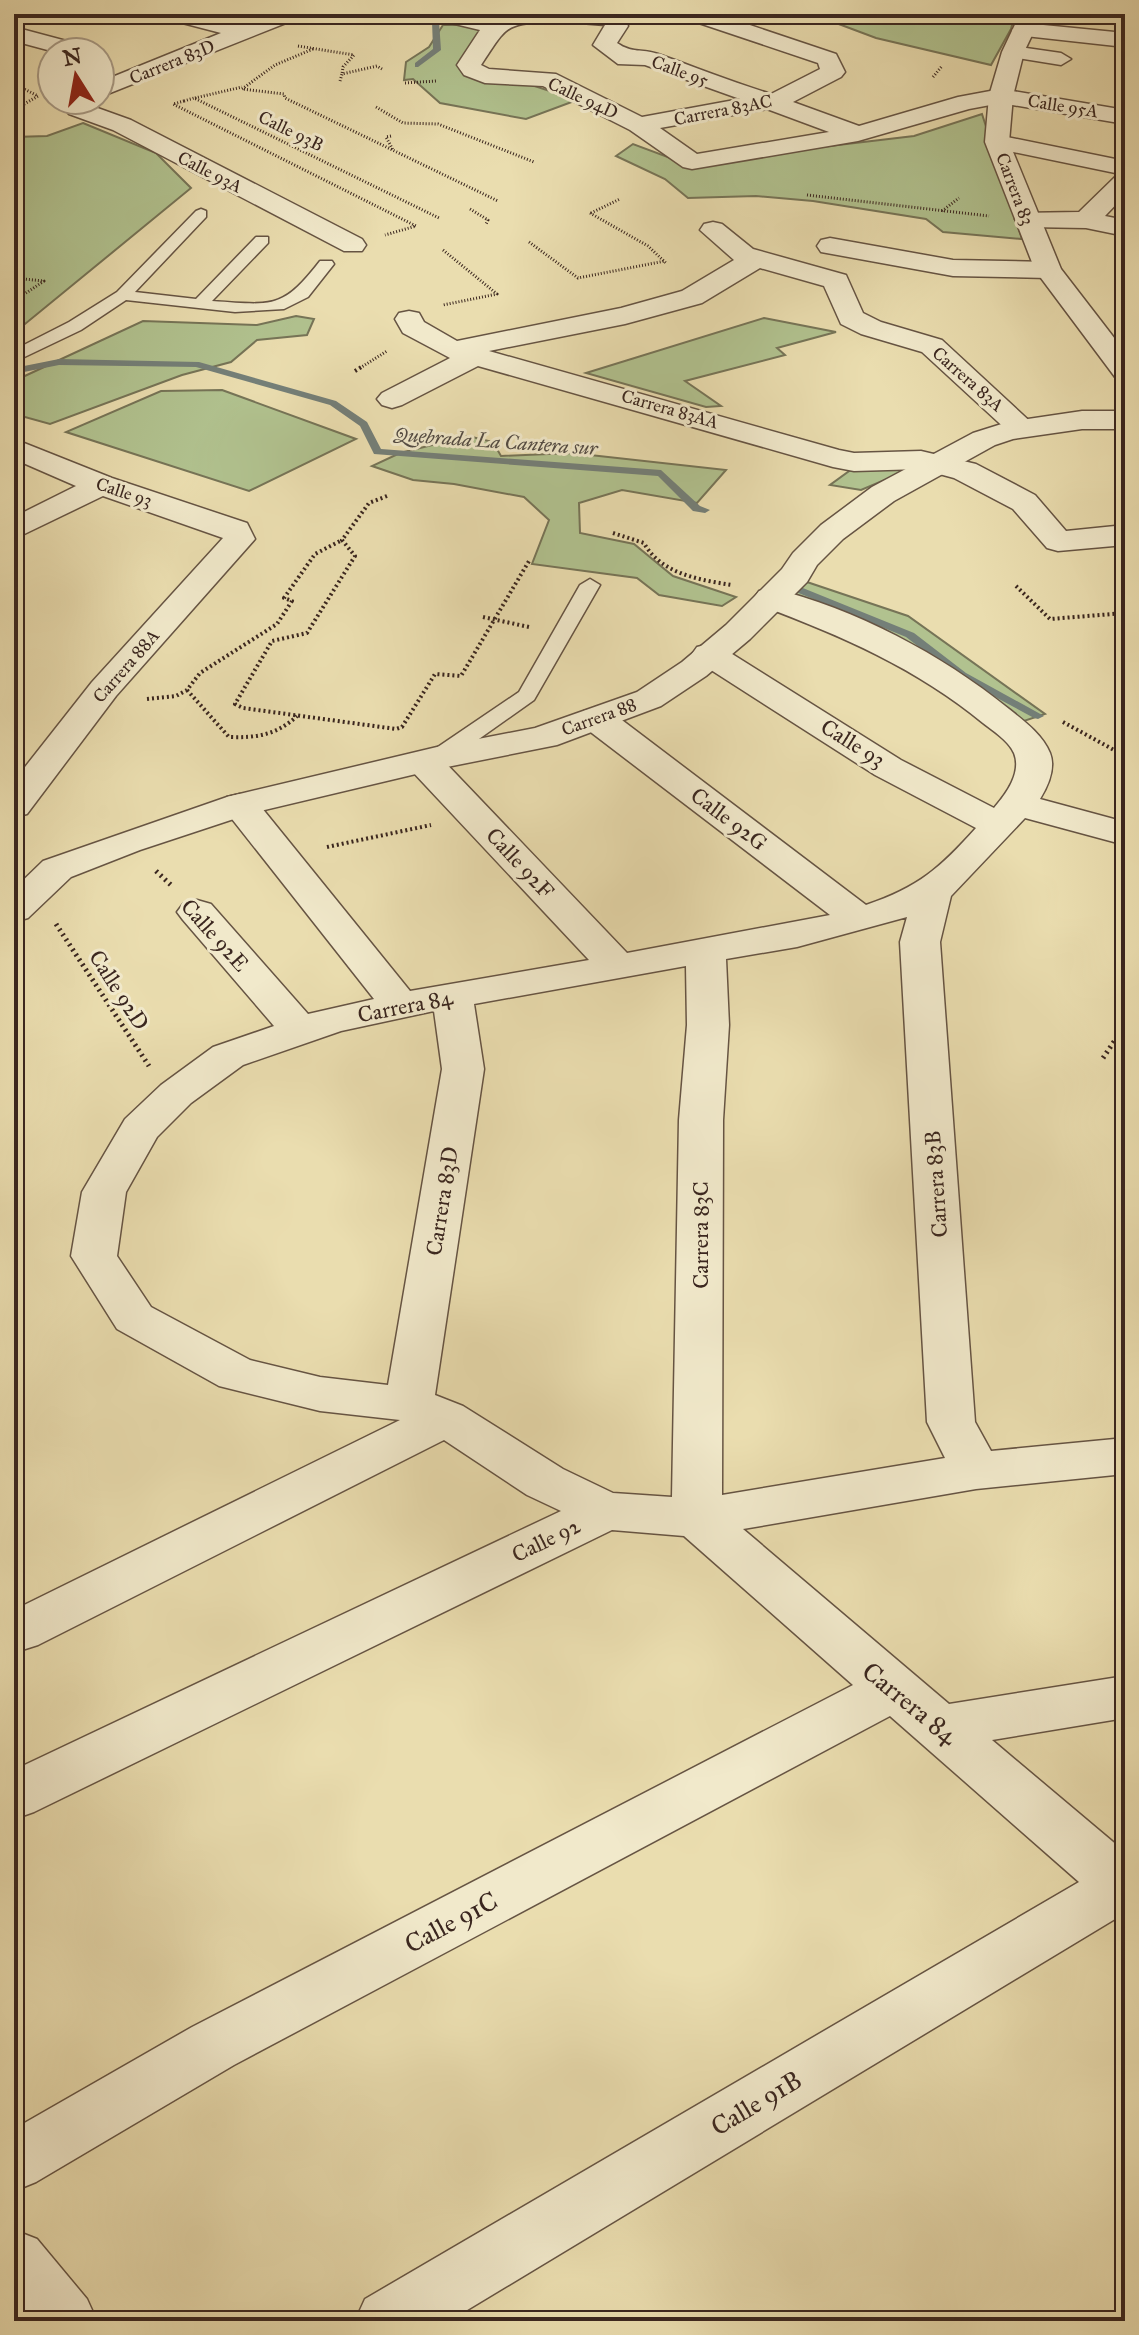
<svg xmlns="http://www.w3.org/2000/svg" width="1139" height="2335" font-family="'IM FELL Great Primer',serif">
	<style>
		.green { fill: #b1c28f; stroke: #767457; stroke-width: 2 }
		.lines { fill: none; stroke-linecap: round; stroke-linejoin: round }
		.stream { fill: #747f78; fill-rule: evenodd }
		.service-casing { stroke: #665443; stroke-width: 3 }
		.pedestrian-casing { stroke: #665443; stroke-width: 3 }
		.minor-casing { stroke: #665443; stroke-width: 3 }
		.tertiary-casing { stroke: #665443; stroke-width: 3 }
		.path-far2 { stroke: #3a261f; stroke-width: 3; stroke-dasharray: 1 2; stroke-linecap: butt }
		.path-far1 { stroke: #3a261f; stroke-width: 4; stroke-dasharray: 2 3; stroke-linecap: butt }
		.path { stroke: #3a261f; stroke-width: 5; stroke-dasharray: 2 4; stroke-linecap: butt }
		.service { fill: #f1e9cb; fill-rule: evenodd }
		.pedestrian { fill: #f1e9cb; fill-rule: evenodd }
		.minor { fill: #f1e9cb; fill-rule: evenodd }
		.tertiary { fill: #f1e9cb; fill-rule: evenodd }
		.labels { text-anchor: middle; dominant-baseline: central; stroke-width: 6; stroke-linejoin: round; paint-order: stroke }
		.far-street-label { font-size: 18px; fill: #3a261f; stroke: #f1e9cb }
		.far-water-label { font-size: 20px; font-style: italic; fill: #524b44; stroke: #f1e9cb }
		.street-label { font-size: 22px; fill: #3a261f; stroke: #f1e9cb }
		.near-street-label { font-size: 26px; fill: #3a261f; stroke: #f1e9cb }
	</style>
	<rect width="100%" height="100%" fill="#eaddaf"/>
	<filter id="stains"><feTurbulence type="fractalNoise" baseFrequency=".0025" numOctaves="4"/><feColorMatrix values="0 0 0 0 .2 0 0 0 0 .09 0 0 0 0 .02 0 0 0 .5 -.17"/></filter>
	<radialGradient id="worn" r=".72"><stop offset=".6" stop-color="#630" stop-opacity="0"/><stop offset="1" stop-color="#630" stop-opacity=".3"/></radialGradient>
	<g class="green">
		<path d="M 812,14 L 1015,14 L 1011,29 L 991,65 L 876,38 Z"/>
		<path d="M 443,25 L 465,25 L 482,28 L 465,63 L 577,100 L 526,119 L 440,103 L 413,79 L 404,80 L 406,62 L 429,47 Z"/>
		<path d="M 982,114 L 1022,239 L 943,232 L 926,219 L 813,201 L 756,196 L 688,198 L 665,179 L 616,156 L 633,144 L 673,159 L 762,154 L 914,136 Z"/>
		<path d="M 83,123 L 156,153 L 191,188 L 14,333 L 14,137 L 47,136 Z"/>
		<path d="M 296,316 L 314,319 L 307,335 L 257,340 L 231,362 L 182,375 L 50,424 L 14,414 L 14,381 L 143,321 L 257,325 Z"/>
		<path d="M 764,318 L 836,332 L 777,348 L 785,355 L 685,381 L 721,406 L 706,407 L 586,373 Z"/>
		<path d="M 222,390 L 356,439 L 249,491 L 66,432 L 161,391 Z"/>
		<path d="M 468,436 L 493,442 L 501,456 L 572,453 L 726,470 L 697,503 L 622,490 L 579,503 L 580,533 L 634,544 L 673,576 L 736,597 L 722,606 L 659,595 L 637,578 L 532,564 L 549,520 L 524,497 L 454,484 L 413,480 L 372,466 L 400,453 Z"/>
		<path d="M 925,463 L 861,490 L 830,485 L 852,469 Z"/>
		<path d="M 798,579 L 908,616 L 1045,714 L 1021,722 L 782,594 Z"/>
	</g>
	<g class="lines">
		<g class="stream">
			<path d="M 424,14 L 432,14 L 439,21 L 441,50 L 418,67 L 415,67 L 415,63 L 433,49 L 432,21 Z"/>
			<path d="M 59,359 L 199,362 L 336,401 L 367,422 L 381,449 L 661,470 L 700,506 L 710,510 L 705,513 L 693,511 L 658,476 L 374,454 L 360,426 L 330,405 L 196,367 L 59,365 L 14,374 L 14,368 Z"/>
			<path d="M 783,580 L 914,633 L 966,673 L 1044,716 L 1038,719 L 1034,718 L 958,677 L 906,637 L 779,585 L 779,581 Z"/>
		</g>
		<defs>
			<g id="service">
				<path d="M 201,209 L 206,211 L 206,217 L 135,292 L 196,299 L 256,237 L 268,237 L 268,243 L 212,301 C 273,305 282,310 320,261 L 332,261 L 334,264 L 308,297 L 284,309 L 235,312 L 126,300 L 81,330 L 14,362 L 14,350 L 69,322 L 117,292 L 196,211 Z"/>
				<path d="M 590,579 L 600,585 L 534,700 L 445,763 L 429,763 L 426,758 L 429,753 L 519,692 L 580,585 Z"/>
			</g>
			<g id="pedestrian">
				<path d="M 1013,46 L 1061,53 L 1071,59 L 1061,65 L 1006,56 L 1003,52 Z"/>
				<path d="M 997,135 L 1125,161 L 1125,175 L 989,147 L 986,142 L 989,137 Z"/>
			</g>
			<g id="minor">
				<path d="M 164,14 L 201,14 L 242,25 L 269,14 L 299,14 L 296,19 L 100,97 L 100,82 L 221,33 L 167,19 Z"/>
				<path d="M 431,14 C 456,14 482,20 505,14 L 617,14 L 622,15 L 628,26 L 617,43 C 633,54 641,48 658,54 C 695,67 732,82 771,94 L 820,69 L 818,63 L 687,19 L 684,14 L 717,14 L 836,54 L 845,72 L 841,77 L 793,102 L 859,126 L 958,97 L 1001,89 L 1125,110 L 1125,124 L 1001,103 L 969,109 L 858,141 L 692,169 L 683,167 L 630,130 L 543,86 L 485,83 L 464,75 L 457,65 L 480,30 L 434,19 ZM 555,21 L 605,25 L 593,45 L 618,64 L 645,65 L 740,99 L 642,117 L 556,74 L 489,69 L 481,65 C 508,25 503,24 555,21 ZM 767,109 L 829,132 L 697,154 L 660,128 Z"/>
				<path d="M 1023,23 L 1125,33 L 1125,47 L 1015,35 L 1012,30 Z"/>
				<path d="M 14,27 L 89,47 L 92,52 L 55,52 L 14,41 Z"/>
				<path d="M 72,100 L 97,100 L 92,106 L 131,120 L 362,239 L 366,245 L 362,251 L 344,251 L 113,130 L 69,114 L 65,109 Z"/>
				<path d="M 1125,173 L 1125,195 L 1105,216 L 1125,220 L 1125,236 L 1086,228 L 1028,227 L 1019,225 L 1015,219 L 1019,213 L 1079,212 L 1116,176 Z"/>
				<path d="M 713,222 L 722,224 L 753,249 L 846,275 L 863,313 L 881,322 L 942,340 L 1036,427 L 1032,433 L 1021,436 L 1010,433 L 922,352 L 861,334 L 841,324 L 824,286 L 760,268 L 702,303 L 625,324 L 489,351 L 839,450 L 854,453 L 921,451 L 976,464 L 1035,495 L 1066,531 L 1125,525 L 1125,545 L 1058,551 L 1047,548 L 1013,509 L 954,478 L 921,469 L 854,471 L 833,467 L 478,366 L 402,405 L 392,408 L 382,405 L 377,399 L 382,393 L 450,358 L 403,333 L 395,319 L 399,313 L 409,311 L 419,313 L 424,322 L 457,341 L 621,308 L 682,291 L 734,260 L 700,230 L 704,224 Z"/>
				<path d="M 830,238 L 953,260 L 1048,262 L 1058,264 L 1061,270 L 1058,276 L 1048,278 L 953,276 L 821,252 L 817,246 L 821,240 Z"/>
				<path d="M 14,439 L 112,478 L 247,523 L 255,539 L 116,696 L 27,814 L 14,817 L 14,781 L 92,682 L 223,538 L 103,496 L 14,539 L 14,517 L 76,486 L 14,459 Z"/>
				<path d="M 771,588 C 856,609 941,654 1009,709 C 1024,721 1042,734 1050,753 C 1056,768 1048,786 1040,799 L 1125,822 L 1125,845 L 1025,818 L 951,896 L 940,942 L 975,1422 L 991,1451 L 1125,1438 L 1125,1474 L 976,1489 L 743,1529 L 949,1704 L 1125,1676 L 1125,1718 L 992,1740 L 1125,1852 L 1125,1913 L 449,2321 L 355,2321 L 365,2299 L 1079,1882 L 890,1716 L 234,2065 L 36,2182 L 14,2191 L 14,2129 L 192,2027 L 853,1685 L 684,1536 L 612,1530 L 34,1812 L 14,1819 L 14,1770 L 561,1511 L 527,1495 L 444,1440 L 38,1645 L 19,1651 L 14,1650 L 14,1610 L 400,1420 L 320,1411 L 219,1386 L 117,1329 L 71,1256 L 82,1192 L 125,1119 L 161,1085 L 213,1047 L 274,1026 L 183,920 L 177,912 L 183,904 L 197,900 L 211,904 L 308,1014 L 374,999 L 221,805 L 227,797 L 240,794 L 253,797 L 410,991 L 589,960 L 411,770 L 406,762 L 411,754 L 424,751 L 437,754 L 627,953 L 830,915 L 584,727 L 579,719 L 584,711 L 597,708 L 610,711 L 866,905 C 919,887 940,868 976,828 L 875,775 L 697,661 L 692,654 L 697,647 L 709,644 L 721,647 L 901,760 L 994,808 C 1006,794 1022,773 1014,753 C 1008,740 993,731 983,723 C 916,668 840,635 759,605 L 754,598 L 759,591 ZM 907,917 L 900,942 L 927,1422 L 945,1458 L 722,1495 L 723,1120 L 729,1025 L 726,959 L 797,947 ZM 686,966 L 687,1025 L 679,1120 L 672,1497 L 613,1493 L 563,1469 L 463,1406 L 435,1395 L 484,1069 L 474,1004 ZM 434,1011 L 442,1069 L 388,1385 L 320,1377 L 250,1360 L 151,1307 L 117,1256 L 126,1192 L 157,1137 L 191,1103 L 243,1065 L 341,1031 Z"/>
				<path d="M 14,2230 L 37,2239 L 87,2299 L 97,2321 L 22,2321 L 14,2311 Z"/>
			</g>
			<g id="tertiary">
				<path d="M 1020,14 L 1042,14 L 1024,52 L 1013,96 L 1009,142 L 1061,269 L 1125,352 L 1125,380 L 1115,377 L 1035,270 L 985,142 L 989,96 L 1002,52 Z"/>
				<path d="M 1082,411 L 1125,411 L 1125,429 L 1082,429 L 1013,439 L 995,445 L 894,501 L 843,539 L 817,565 L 807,582 L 750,639 L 706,676 L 661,706 L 557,745 L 437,769 L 252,813 L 140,850 L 71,877 L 28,918 L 14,922 L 14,889 L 43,861 L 227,797 L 437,747 L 535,728 L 637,692 L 682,662 L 726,625 L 782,569 L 793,553 L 821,525 L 872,487 L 973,433 L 1008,422 Z"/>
			</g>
		</defs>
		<use href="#service" class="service-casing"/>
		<use href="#pedestrian" class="pedestrian-casing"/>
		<use href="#minor" class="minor-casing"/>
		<use href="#tertiary" class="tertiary-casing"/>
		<g class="path-far2">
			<path d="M 298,46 L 354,55 L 343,67 L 342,74"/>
			<path d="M 313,49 L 275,65 L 242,89 L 284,94 L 285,98 L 498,201"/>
			<path d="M 933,77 L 942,66"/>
			<path d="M 340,81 L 342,74 L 377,66 L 382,69"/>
			<path d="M 405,83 L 436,81"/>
			<path d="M 14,84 L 38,96 L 14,110"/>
			<path d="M 195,98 L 242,87"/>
			<path d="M 184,101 L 173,104 L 416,226 L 385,235"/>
			<path d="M 184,101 L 194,98 L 439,218"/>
			<path d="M 376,107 L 403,123 L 438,124 L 534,162"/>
			<path d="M 391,136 L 386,137 L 393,150"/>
			<path d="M 807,195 L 989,216"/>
			<path d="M 470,209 L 488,220 L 486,224"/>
			<path d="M 942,211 L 959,198"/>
			<path d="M 590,213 L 648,246 L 666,263"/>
			<path d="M 591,213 L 620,199"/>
			<path d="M 529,242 L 578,278 L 665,261"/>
			<path d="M 443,250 L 497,294 L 443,305"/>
			<path d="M 14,278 L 44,281 L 14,301"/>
			<path d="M 360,368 L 387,351"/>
		</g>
		<g class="path-far1">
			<path d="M 355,371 L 363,366"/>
			<path d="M 387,496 L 369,503 L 342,540 L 355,556 L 307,633 L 272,641 L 235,704 L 243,708 L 396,729 L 402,727 L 435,674 L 461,676 L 529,561"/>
			<path d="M 613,533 L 644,543 C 661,574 700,580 732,585"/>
			<path d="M 1016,586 L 1050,619 L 1125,613"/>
			<path d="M 483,617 L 529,627"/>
			<path d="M 187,690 L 229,737 C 256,738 277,735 297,716"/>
			<path d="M 147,699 L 176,696 L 187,690 L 200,673 L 277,624 L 292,601 L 284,598 L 315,554 L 342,540"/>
			<path d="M 1063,722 L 1125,756"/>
			<path d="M 327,847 L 431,825"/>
		</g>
		<g class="path">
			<path d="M 156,871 L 172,886"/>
			<path d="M 56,924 L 149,1066"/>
			<path d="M 1103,1058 L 1125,1025"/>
		</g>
		<use href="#service" class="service"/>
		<use href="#pedestrian" class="pedestrian"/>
		<use href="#minor" class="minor"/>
		<use href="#tertiary" class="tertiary"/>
	</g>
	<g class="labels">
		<g class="far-street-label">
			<text transform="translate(172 62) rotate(-22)">Carrera 83D</text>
			<text transform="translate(680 71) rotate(20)">Calle 95</text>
			<text transform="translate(583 98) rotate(25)">Calle 94D</text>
			<text transform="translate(1063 106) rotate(9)">Calle 95A</text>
			<text transform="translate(723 110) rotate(-11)">Carrera 83AC</text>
			<text transform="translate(291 131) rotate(26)">Calle 93B</text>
			<text transform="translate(210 172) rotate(27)">Calle 93A</text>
			<text transform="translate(1015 189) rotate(69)">Carrera 83</text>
			<text transform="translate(968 379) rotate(41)">Carrera 83A</text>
			<text transform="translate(670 409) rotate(16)">Carrera 83AA</text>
			<text transform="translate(124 492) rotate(18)">Calle 93</text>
			<text transform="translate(126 666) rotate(-49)">Carrera 88A</text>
			<text transform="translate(599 717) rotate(-20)">Carrera 88</text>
		</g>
		<g class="far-water-label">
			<text transform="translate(496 441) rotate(4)">Quebrada La Cantera sur</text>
		</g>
		<g class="street-label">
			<text transform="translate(853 743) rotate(32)">Calle 93</text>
			<text transform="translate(729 819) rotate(37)">Calle 92G</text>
			<text transform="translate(520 863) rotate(47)">Calle 92F</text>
			<text transform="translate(215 935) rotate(48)">Calle 92E</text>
			<text transform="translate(119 990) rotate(57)">Calle 92D</text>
			<text transform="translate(405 1006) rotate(-11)">Carrera 84</text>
			<text transform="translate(936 1184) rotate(-94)">Carrera 83B</text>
			<text transform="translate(442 1201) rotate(-81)">Carrera 83D</text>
			<text transform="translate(700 1235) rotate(-90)">Carrera 83C</text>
			<text transform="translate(546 1540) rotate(-26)">Calle 92</text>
		</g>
		<g class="near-street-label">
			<text transform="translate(910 1703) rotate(39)">Carrera 84</text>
			<text transform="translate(451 1922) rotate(-28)">Calle 91C</text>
			<text transform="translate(756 2103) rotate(-31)">Calle 91B</text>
		</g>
	</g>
	<rect width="1139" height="2335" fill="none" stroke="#eaddaf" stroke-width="48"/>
	<rect x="16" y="16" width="1107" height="2303" fill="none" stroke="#3a261f" stroke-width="4"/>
	<rect x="24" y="24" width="1091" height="2287" fill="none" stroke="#3a261f" stroke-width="2"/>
	<g transform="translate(76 76) rotate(349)"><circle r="38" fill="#f1e9cb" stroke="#a89b86" stroke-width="2"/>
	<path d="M0-6L14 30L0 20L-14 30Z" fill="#8f2418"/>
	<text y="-12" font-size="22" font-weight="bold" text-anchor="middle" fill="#3a261f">N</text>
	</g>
	<rect width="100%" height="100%" filter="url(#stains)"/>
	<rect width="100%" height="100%" fill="url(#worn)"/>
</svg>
